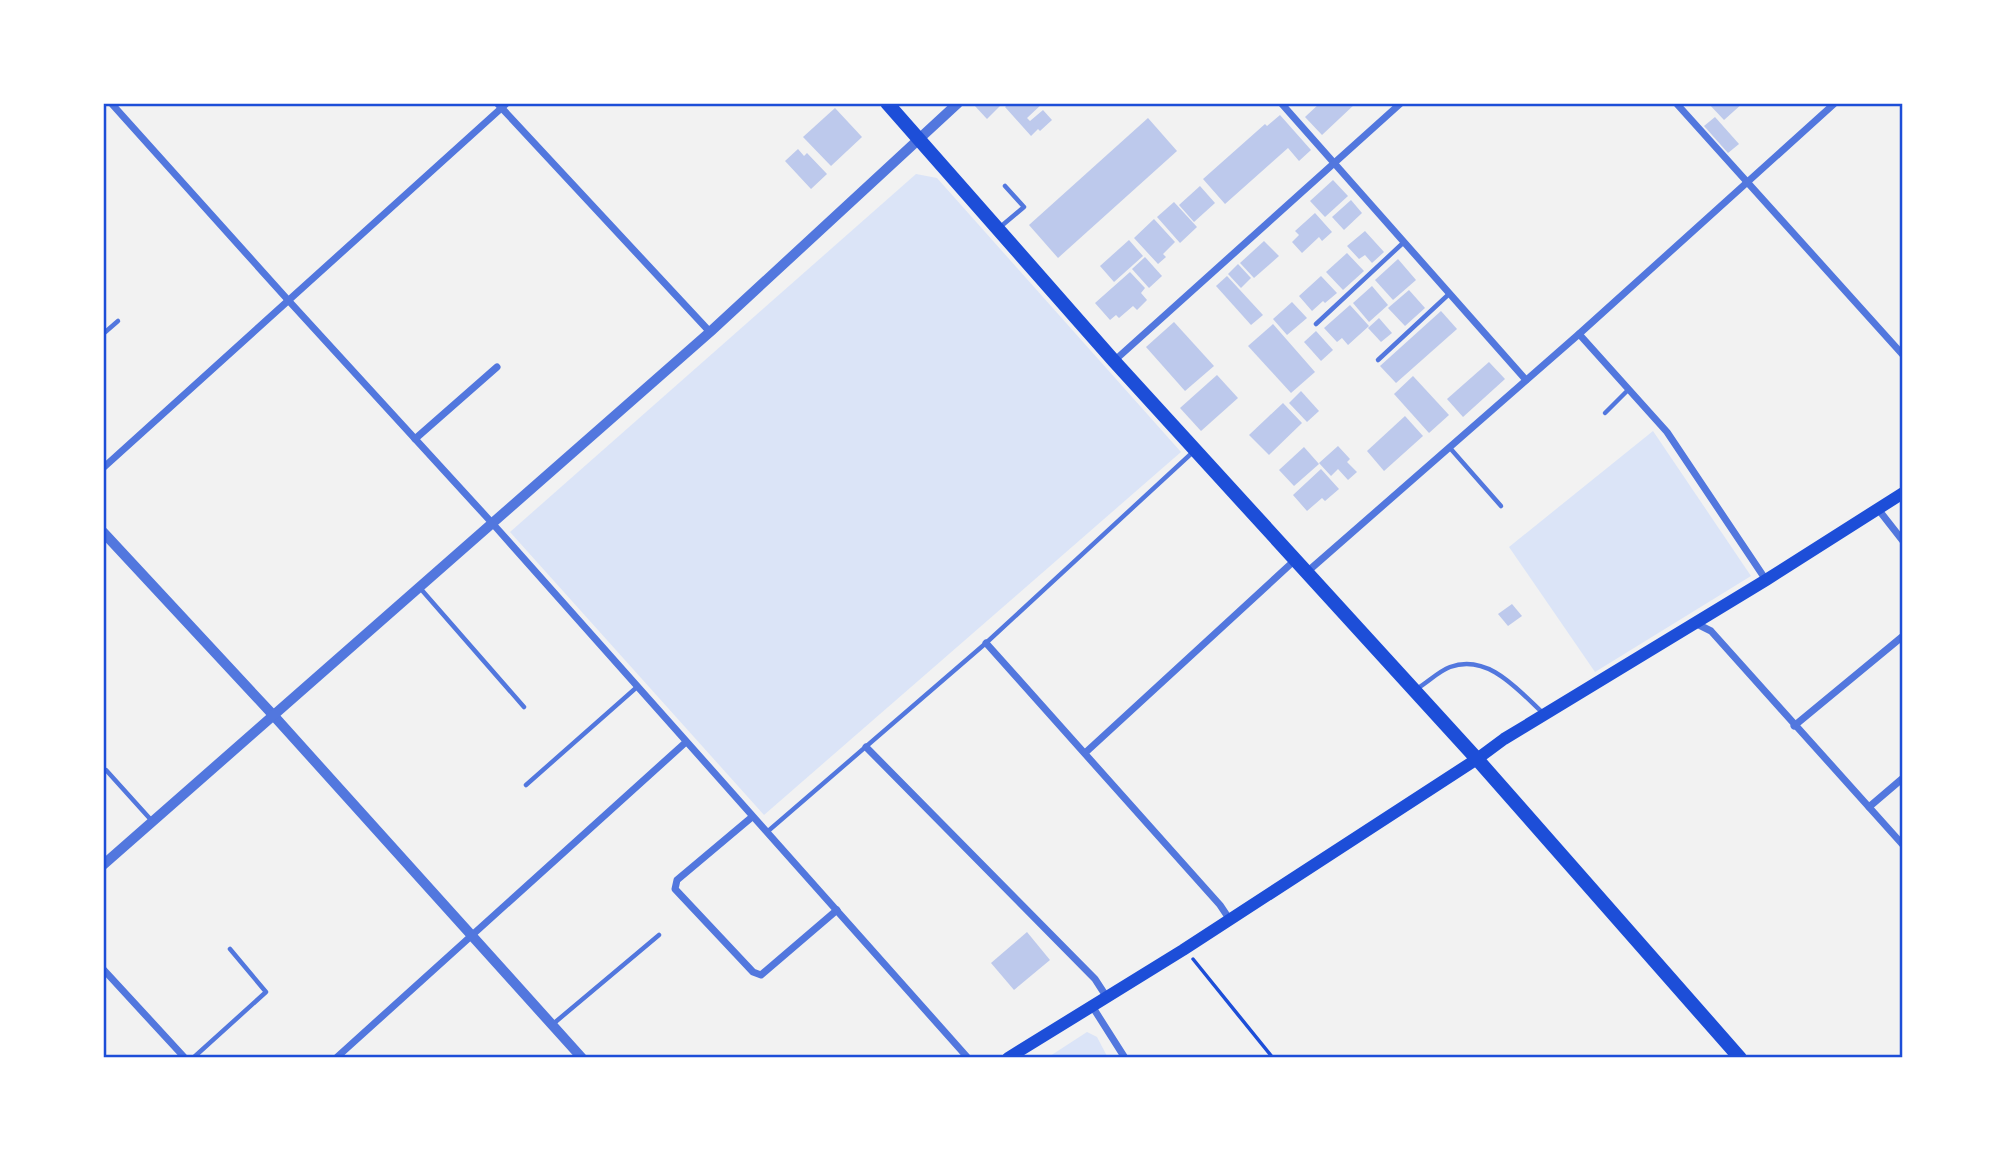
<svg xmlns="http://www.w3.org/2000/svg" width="2006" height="1161" font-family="'Nunito Sans',sans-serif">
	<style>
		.green { fill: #dbe4f7 }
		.building { fill: #bdc9ec }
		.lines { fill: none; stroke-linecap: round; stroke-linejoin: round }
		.path { stroke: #1d4ed8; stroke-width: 3.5 }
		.service { stroke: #5277de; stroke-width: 4.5 }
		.minor { stroke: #5277de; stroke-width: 7 }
		.tertiary { stroke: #5277de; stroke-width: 10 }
		.secondary { stroke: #1d4ed8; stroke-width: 12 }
		.primary { stroke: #1d4ed8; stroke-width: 14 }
		.neatline { fill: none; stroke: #1d4ed8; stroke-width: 2.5 }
	</style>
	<rect width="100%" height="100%" fill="#f2f2f2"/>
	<g class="green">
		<path d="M 916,174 L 937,178 L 1181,452 L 764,815 L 510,532 Z"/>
		<path d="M 1653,431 L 1751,576 L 1595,672 L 1509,547 Z"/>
		<path d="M 1087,1032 L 1097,1037 L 1108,1058 L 1047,1058 Z"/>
	</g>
	<g class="building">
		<path d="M 976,103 L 1003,103 L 987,119 L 974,105 Z"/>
		<path d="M 1009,103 L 1043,103 L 1027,118 L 1030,121 L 1043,110 L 1052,120 L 1040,131 L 1038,129 L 1031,136 L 1005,107 Z"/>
		<path d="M 1320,103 L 1356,103 L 1322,135 L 1305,117 Z"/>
		<path d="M 1708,103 L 1743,103 L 1724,120 Z"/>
		<path d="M 835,108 L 862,137 L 831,166 L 803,137 Z"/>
		<path d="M 1280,115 L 1311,150 L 1299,161 L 1288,148 L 1225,204 L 1203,179 L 1265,124 L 1267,126 Z"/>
		<path d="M 1715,117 L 1739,144 L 1728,153 L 1704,126 Z"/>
		<path d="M 1148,118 L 1177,151 L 1058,258 L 1029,225 Z"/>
		<path d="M 798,149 L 804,156 L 807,153 L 827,174 L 811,189 L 785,161 Z"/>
		<path d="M 1333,180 L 1348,196 L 1325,217 L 1310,201 Z"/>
		<path d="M 1200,186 L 1215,203 L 1194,222 L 1179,205 Z"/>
		<path d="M 1351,200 L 1362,213 L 1344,230 L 1332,217 Z"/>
		<path d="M 1174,202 L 1197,227 L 1180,243 L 1157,217 Z"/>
		<path d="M 1315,213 L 1332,232 L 1322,241 L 1319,237 L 1302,253 L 1292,242 L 1299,235 L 1295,231 Z"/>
		<path d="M 1154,219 L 1175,242 L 1163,254 L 1166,257 L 1158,264 L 1134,238 Z"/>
		<path d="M 1365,231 L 1384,252 L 1372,263 L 1365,255 L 1359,259 L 1347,246 Z"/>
		<path d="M 1129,240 L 1143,256 L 1114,282 L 1100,266 Z"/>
		<path d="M 1264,241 L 1279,256 L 1254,278 L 1240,263 Z"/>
		<path d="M 1347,253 L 1364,271 L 1343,290 L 1326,272 Z"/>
		<path d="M 1145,257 L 1162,276 L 1149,288 L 1132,269 Z"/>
		<path d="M 1398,259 L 1416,280 L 1393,300 L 1375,280 Z"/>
		<path d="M 1238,264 L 1251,278 L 1241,288 L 1228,274 Z"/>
		<path d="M 1130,272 L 1145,288 L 1141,293 L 1147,300 L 1137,310 L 1133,306 L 1119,318 L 1116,315 L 1110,320 L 1095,303 Z"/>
		<path d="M 1227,276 L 1263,315 L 1251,325 L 1216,286 Z"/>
		<path d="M 1321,276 L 1337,293 L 1325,303 L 1323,301 L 1312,311 L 1299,296 Z"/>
		<path d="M 1372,286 L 1388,305 L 1369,322 L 1353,303 Z"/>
		<path d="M 1409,290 L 1425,308 L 1405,326 L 1388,308 Z"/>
		<path d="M 1292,302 L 1307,318 L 1287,335 L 1273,319 Z"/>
		<path d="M 1350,305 L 1369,326 L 1348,345 L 1342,338 L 1337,342 L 1324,328 Z"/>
		<path d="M 1441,311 L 1457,329 L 1396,383 L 1380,366 Z"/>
		<path d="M 1379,318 L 1392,333 L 1381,342 L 1368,328 Z"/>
		<path d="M 1174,322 L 1214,366 L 1185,391 L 1146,347 Z"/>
		<path d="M 1273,324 L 1315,372 L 1291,393 L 1248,346 Z"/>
		<path d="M 1316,331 L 1333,350 L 1321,361 L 1304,342 Z"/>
		<path d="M 1489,362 L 1505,379 L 1463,417 L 1447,399 Z"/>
		<path d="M 1217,375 L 1238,398 L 1201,431 L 1180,408 Z"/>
		<path d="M 1413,376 L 1449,415 L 1429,433 L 1394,394 Z"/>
		<path d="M 1301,391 L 1319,411 L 1307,422 L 1289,403 Z"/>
		<path d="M 1283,403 L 1302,423 L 1269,455 L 1249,435 Z"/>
		<path d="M 1405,416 L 1423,436 L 1384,471 L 1367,451 Z"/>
		<path d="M 1338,446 L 1350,459 L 1347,462 L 1357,472 L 1348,480 L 1338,469 L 1331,476 L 1319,463 Z"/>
		<path d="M 1304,447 L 1319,464 L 1294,486 L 1279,470 Z"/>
		<path d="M 1321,469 L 1339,489 L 1325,501 L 1322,498 L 1307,511 L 1293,495 Z"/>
		<path d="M 1512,604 L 1522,616 L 1508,626 L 1498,614 Z"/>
		<path d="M 1027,932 L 1050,960 L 1014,990 L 991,963 Z"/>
	</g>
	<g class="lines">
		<path class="path" d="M 1193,959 L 1273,1058"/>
		<g class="service">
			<path d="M 999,228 L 1024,207 L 1005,186"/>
			<path d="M 1316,324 L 1404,242"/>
			<path d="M 103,334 L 118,321"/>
			<path d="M 1378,360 L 1449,294"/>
			<path d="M 1605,413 L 1628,390"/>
			<path d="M 1450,448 L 1501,506"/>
			<path d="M 420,588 L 524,707"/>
			<path d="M 1418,688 C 1428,682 1439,671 1450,667 C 1488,653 1518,690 1543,713"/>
			<path d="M 103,772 L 106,770 L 152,821"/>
			<path d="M 526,785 L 637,687"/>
			<path d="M 767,832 L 986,643 L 1193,452"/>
			<path d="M 553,1024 L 659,935"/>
			<path d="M 193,1058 L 266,992 L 230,949"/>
		</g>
		<g class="minor">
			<path d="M 111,103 L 288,300 L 493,524 L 968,1058"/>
			<path d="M 497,103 L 710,332"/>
			<path d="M 1281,103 L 1526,380"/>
			<path d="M 1676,103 L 1903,355"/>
			<path d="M 1579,334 L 1667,432 L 1766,580"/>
			<path d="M 1114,361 L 1401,103"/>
			<path d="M 415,439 L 497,367"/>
			<path d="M 103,468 L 507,103"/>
			<path d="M 1878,509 L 1903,541"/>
			<path d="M 1307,572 L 1579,334 L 1835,103"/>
			<path d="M 1695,623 L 1711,631 L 1903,845"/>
			<path d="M 986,643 L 1220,905 L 1230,920"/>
			<path d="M 1794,726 L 1903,636"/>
			<path d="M 866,747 L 1095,979 L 1106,996"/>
			<path d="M 1085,753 L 1295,560"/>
			<path d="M 1869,807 L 1903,778"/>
			<path d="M 752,817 L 677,880 L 675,889 L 753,972 L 761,975 L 837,910"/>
			<path d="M 103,969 L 185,1058"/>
			<path d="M 1092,1006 L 1125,1058"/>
			<path d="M 336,1058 L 686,742"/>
		</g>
		<g class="tertiary">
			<path d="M 103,532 L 274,716 L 582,1058"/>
			<path d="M 103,865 L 710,332 L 958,103"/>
		</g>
		<path class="secondary" d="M 1008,1058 L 1183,950 L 1477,759 L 1504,739 L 1766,580 L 1903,493"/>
		<path class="primary" d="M 887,103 L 1114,361 L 1477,759 L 1740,1058"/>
	</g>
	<rect width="2006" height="1161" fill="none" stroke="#ffffff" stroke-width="210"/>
	<rect x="105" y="105" width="1796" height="951" class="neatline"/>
</svg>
